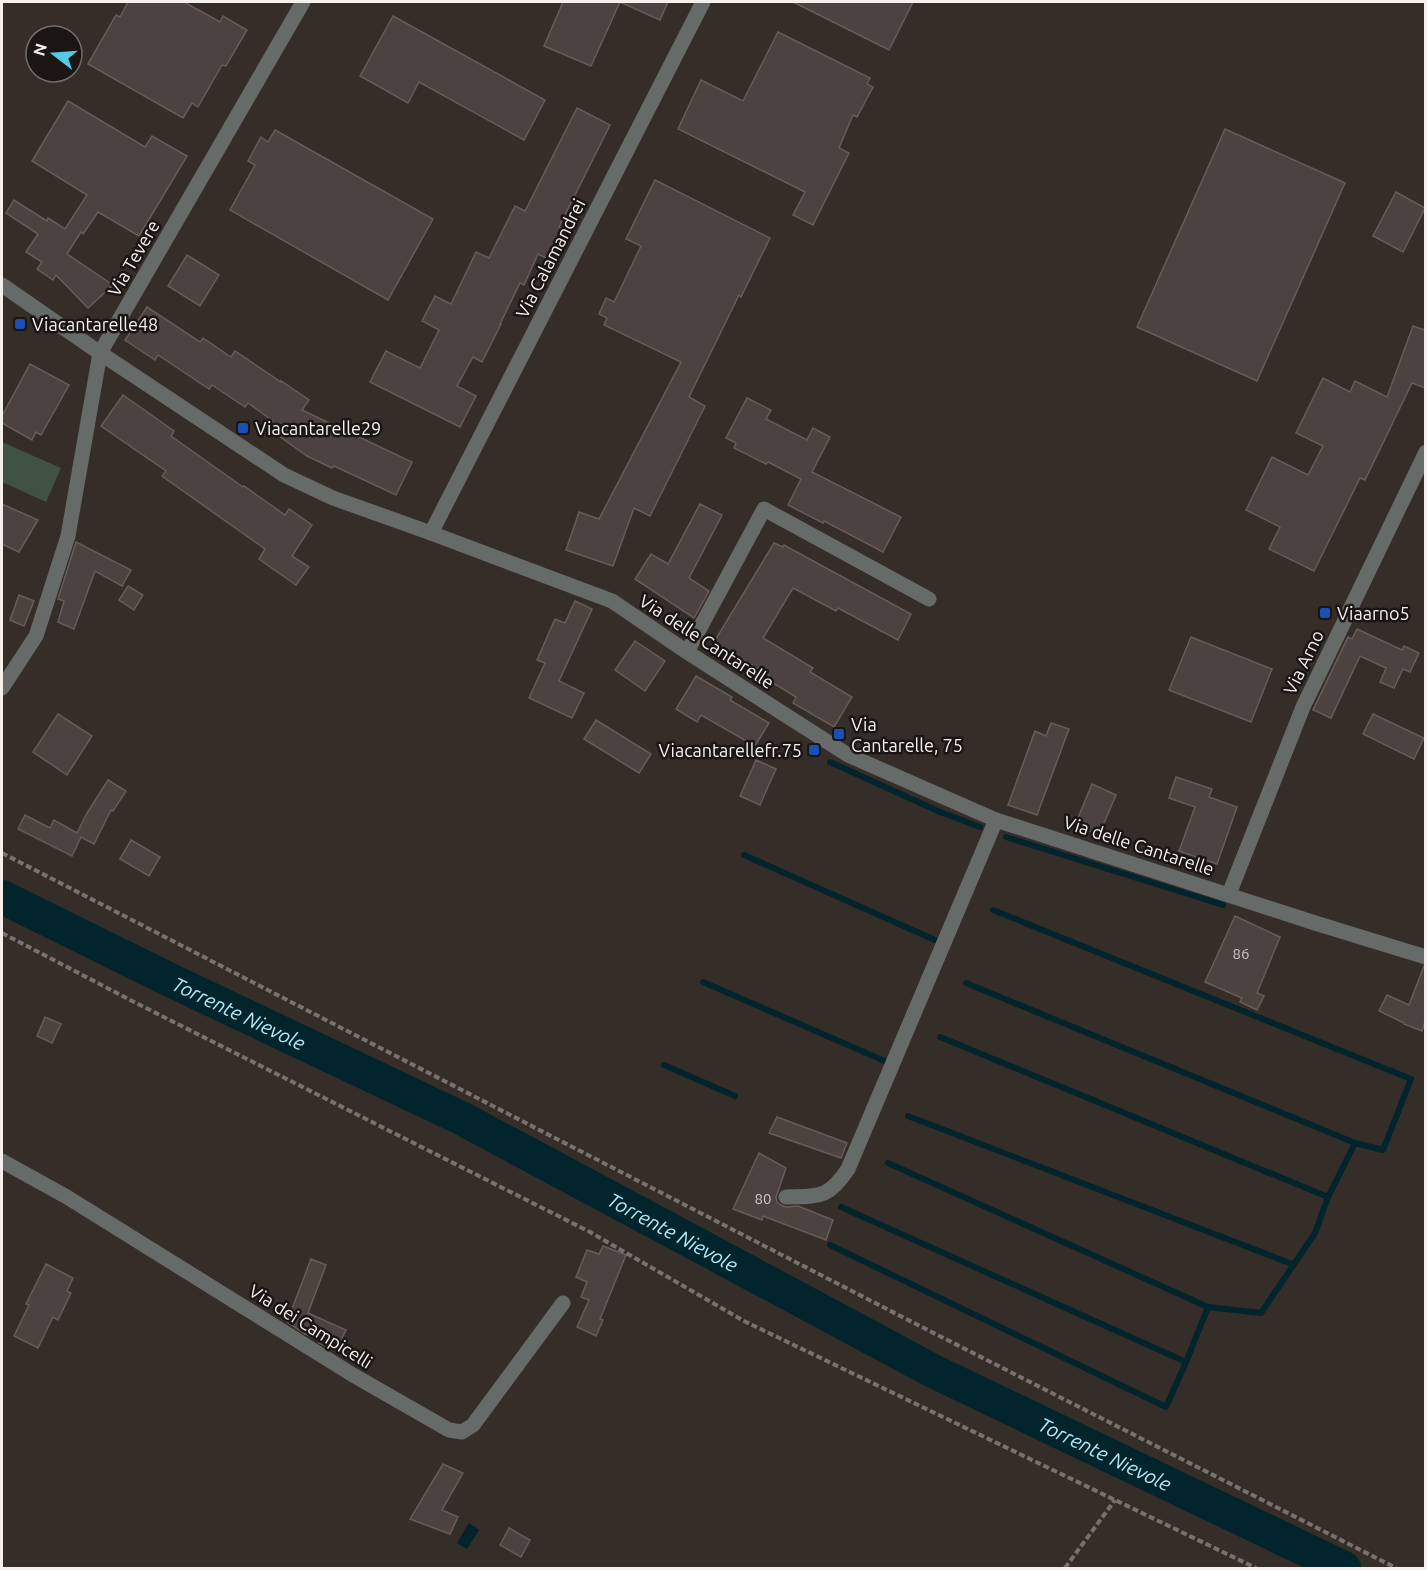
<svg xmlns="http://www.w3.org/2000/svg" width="1427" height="1570" font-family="Ubuntu,sans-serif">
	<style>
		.green { fill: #3f5244 }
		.water { fill: #01242d }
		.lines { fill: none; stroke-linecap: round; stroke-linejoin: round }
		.stream { stroke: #01242d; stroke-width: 6 }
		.river { stroke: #01242d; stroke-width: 34 }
		.building { fill: #4c423f; stroke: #665c59; stroke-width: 1.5 }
		.path { stroke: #79716d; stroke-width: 4; stroke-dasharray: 6 3; stroke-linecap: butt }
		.street { stroke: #666b6a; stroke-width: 15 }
		.transit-dot { fill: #1a4fb4; stroke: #1a1614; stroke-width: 2 }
		.labels { text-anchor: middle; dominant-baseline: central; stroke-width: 5; stroke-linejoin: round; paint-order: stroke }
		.number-label { font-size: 15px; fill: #ccc4c2 }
		.street-label { font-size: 18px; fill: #f6f0ed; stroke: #1a1614 }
		.poi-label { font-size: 18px; fill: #f6f0ed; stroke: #1a1614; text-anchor: start }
		.water-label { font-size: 20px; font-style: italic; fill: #b5e9f9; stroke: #1a1614 }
	</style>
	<rect width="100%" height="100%" fill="#352d28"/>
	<path class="green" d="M 2,442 L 61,468 L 46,502 L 2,482 Z"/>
	<path class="water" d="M 469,1523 L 479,1530 L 467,1549 L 457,1543 Z"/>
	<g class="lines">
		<g class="stream">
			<path d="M 830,762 L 940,812 L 980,827"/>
			<path d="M 1006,837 L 1223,905"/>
			<path d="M 744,855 L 935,940"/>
			<path d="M 703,982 L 887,1062"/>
			<path d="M 966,983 L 1355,1143"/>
			<path d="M 940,1037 L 1328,1197"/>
			<path d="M 664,1065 L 735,1096"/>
			<path d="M 908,1116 L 1292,1264"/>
			<path d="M 888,1163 L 1208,1307"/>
			<path d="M 841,1207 L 1186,1362"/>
			<path d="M 830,1245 L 1166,1407 L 1186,1362 L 1208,1307 L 1261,1313 L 1315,1233 L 1328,1197 L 1355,1143 L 1383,1150 L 1411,1079 L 993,910"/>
		</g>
		<path class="river" id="s1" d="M 2,897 L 170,980 L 463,1119 L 933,1371 L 1344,1568"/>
	</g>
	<g class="building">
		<path d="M 128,2 L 184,2 L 220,22 L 223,16 L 247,30 L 226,66 L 222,65 L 198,107 L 192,103 L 183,118 L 88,64 L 116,15 L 120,17 Z"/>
		<path d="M 563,2 L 668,2 L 660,20 L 620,2 L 591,66 L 544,46 Z"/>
		<path d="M 793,2 L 913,2 L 889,50 Z"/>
		<path d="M 393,16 L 545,100 L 524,140 L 419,82 L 408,103 L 360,76 Z"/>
		<path d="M 778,32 L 870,78 L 867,84 L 873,87 L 857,117 L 853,115 L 839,148 L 849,153 L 813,225 L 793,215 L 805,192 L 678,129 L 701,80 L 743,101 Z"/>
		<path d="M 68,101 L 145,147 L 152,136 L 187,156 L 139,236 L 98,212 L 83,234 L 81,232 L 67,254 L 113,285 L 88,308 L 56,275 L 53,280 L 37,269 L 42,262 L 26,252 L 38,234 L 6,213 L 14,200 L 47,221 L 48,218 L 65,229 L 87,195 L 32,161 Z"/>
		<path d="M 577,108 L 610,125 L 559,227 L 563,229 L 548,259 L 538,254 L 524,285 L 520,283 L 500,324 L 501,324 L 482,362 L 473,357 L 457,386 L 476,396 L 460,427 L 370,382 L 386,351 L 420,368 L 439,330 L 422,321 L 435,296 L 451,304 L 476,252 L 489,258 L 515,206 L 525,211 Z"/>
		<path d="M 1225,129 L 1345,183 L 1257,381 L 1137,327 Z"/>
		<path d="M 275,130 L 433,219 L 388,300 L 230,210 L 255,165 L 248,161 L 261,137 L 268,142 Z"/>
		<path d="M 655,180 L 770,238 L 741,297 L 739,295 L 689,397 L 705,406 L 650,516 L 634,508 L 613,566 L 566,550 L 579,512 L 599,519 L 681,362 L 604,325 L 607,318 L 599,314 L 606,298 L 614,302 L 641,246 L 626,239 Z"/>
		<path d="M 1396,192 L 1425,208 L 1403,252 L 1373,236 Z"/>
		<path d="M 187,255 L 219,275 L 200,306 L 168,286 Z"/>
		<path d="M 147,307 L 200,342 L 203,338 L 231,357 L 235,351 L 281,382 L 281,381 L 309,400 L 302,410 L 412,462 L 396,495 L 334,466 L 332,468 L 307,456 L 268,428 L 273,421 L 248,403 L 245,407 L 212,385 L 209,389 L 158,355 L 155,360 L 125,340 Z"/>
		<path d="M 1413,326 L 1425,330 L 1425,388 L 1412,383 L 1365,480 L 1360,478 L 1314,571 L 1269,549 L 1280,527 L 1246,510 L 1272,457 L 1308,475 L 1323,446 L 1296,433 L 1323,378 L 1350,392 L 1355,381 L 1387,397 Z"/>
		<path d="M 30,364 L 69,385 L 41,435 L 36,432 L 32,440 L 2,423 L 2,416 Z"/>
		<path d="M 123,395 L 174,431 L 171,436 L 243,487 L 244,486 L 285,515 L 289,509 L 312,525 L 292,556 L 309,567 L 296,585 L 259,559 L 265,549 L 162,476 L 166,471 L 101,426 Z"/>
		<path d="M 747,398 L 771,410 L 766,419 L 807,440 L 813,428 L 830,437 L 812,472 L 901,517 L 883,552 L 824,521 L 823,523 L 788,505 L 801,479 L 768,462 L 766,464 L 734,448 L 736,443 L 726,438 Z"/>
		<path d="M 2,504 L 38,520 L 19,552 L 2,544 Z"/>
		<path d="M 700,504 L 722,515 L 689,578 L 709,591 L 694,618 L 635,579 L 651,554 L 668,564 Z"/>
		<path d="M 76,542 L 131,570 L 122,586 L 95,571 L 74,629 L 58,622 L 64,601 L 58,599 Z"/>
		<path d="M 774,543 L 783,547 L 784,545 L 911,614 L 898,640 L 838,608 L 836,611 L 793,588 L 763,638 L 813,668 L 810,672 L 852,697 L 834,727 L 793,703 L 796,697 L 768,680 L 770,676 L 714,642 Z"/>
		<path d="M 128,586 L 143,595 L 134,610 L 119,600 Z"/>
		<path d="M 19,595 L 34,601 L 24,626 L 10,620 Z"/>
		<path d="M 575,601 L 592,609 L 559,681 L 584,693 L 572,718 L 529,698 L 545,663 L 537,660 L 555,619 L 565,623 Z"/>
		<path d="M 1357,629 L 1402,650 L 1404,646 L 1419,653 L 1410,672 L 1403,669 L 1394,688 L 1380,682 L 1386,668 L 1360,656 L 1331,718 L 1313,710 L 1348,637 L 1352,639 Z"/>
		<path d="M 1191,637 L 1272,669 L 1251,722 L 1169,690 Z"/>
		<path d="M 635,641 L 665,661 L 645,691 L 615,670 Z"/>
		<path d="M 696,676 L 732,697 L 730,700 L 769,723 L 755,746 L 701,715 L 697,722 L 676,709 Z"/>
		<path d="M 58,714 L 92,736 L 67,775 L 33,752 Z"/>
		<path d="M 1373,714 L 1424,738 L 1414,759 L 1363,734 Z"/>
		<path d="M 596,720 L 651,754 L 639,773 L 584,739 Z"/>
		<path d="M 1051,723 L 1069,729 L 1037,815 L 1008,805 L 1035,731 L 1046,736 Z"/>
		<path d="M 756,760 L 776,769 L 760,805 L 740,796 Z"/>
		<path d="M 1176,777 L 1212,789 L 1209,797 L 1237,807 L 1217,864 L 1179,851 L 1195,807 L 1169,798 Z"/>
		<path d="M 108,780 L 126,791 L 113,811 L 111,810 L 94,844 L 81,837 L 72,856 L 18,829 L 25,815 L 50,828 L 54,820 L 77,833 L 87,813 Z"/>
		<path d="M 1092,784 L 1116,795 L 1099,835 L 1075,825 Z"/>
		<path d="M 131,840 L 160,857 L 149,876 L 120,859 Z"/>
		<path d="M 1235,916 L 1280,937 L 1257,993 L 1264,996 L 1257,1010 L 1240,1002 L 1242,998 L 1205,982 Z"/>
		<path d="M 1424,966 L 1425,966 L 1425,1021 L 1422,1031 L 1404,1024 L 1404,1023 L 1379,1011 L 1387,995 L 1409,1005 Z"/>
		<path d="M 45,1017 L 61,1024 L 52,1043 L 37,1036 Z"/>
		<path d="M 777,1117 L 847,1143 L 841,1158 L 769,1133 Z"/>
		<path d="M 759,1153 L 786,1168 L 776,1197 L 777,1202 L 781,1205 L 786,1207 L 798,1206 L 833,1220 L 826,1240 L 763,1216 L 762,1220 L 733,1209 Z"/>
		<path d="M 603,1246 L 626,1255 L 600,1319 L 603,1320 L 596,1336 L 577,1327 L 589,1300 L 581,1297 L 587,1282 L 576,1277 L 587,1250 L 599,1254 Z"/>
		<path d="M 311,1259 L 326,1265 L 308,1313 L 346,1330 L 336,1351 L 319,1343 L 321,1340 L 305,1334 L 287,1322 Z"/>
		<path d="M 46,1264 L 73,1278 L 67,1291 L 71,1293 L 58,1320 L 53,1317 L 38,1348 L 14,1336 L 29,1305 L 26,1304 Z"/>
		<path d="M 443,1464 L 463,1473 L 442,1510 L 458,1517 L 450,1534 L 410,1519 Z"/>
		<path d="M 509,1528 L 530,1540 L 521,1557 L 500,1545 Z"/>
	</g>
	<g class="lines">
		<g class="path">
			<path d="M 2,853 L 914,1323 L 1396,1568"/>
			<path d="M 2,933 L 136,1003 L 590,1232 L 744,1321 L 1256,1568"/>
			<path d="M 1065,1568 L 1115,1500"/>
		</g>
		<g class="street">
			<path d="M 2,285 L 100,353 L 284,475 L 333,498 L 431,533 L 612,601 L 687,652 L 848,755 L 996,820 L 1315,923 L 1426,957"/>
			<path d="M 431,533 L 703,2"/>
			<path d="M 687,652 L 764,509 L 929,599"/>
			<path d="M 2,688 L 36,636 L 68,536 L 100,353 L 303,2"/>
			<path d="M 1229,894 L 1303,707 L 1426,452"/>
			<path d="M 2,1161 L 67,1197 L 353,1375 L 449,1430 L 462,1432 L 473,1425 L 563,1303"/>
			<path d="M 786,1197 C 819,1196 828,1199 848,1169 L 996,820"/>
		</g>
	</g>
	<g class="transit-dot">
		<rect x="14" y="318" width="12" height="12" rx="3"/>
		<rect x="237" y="422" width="12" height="12" rx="3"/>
		<rect x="1319" y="607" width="12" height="12" rx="3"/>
		<rect x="833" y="728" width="12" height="12" rx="3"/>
		<rect x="808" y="744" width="12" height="12" rx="3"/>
	</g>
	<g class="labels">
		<g class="number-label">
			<text x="1241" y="953">86</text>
			<text x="763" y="1198">80</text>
		</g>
		<g class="street-label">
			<text transform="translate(133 258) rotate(-60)">Via Tevere</text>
			<text transform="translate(550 258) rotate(-63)">Via Calamandrei</text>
			<text transform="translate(707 641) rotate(33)">Via delle Cantarelle</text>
			<text transform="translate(1303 662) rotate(-64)">Via Arno</text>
			<text transform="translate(1139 845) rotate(18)">Via delle Cantarelle</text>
			<text transform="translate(311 1326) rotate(32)">Via dei Campicelli</text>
		</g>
		<g class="poi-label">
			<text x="32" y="324">Viacantarelle48</text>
			<text x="255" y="428">Viacantarelle29</text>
			<text x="1337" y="613">Viaarno5</text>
			<text x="851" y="724">Via<tspan x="851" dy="21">Cantarelle, 75</tspan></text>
			<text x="802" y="750" text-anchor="end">Viacantarellefr.75</text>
		</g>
		<g class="water-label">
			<text stroke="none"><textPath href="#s1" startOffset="264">Torrente Nievole</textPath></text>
			<text stroke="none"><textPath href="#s1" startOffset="750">Torrente Nievole</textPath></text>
			<text stroke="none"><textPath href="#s1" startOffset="1236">Torrente Nievole</textPath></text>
		</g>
	</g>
	<rect width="1427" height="1570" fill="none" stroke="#f6f0ed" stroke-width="6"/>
	<g transform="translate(54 54) rotate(287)"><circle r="28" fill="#1a1614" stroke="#726d6b" stroke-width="1.5"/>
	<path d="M0-4.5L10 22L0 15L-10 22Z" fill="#58c9e3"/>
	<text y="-9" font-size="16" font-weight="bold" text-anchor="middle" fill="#f6f0ed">N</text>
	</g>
</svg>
